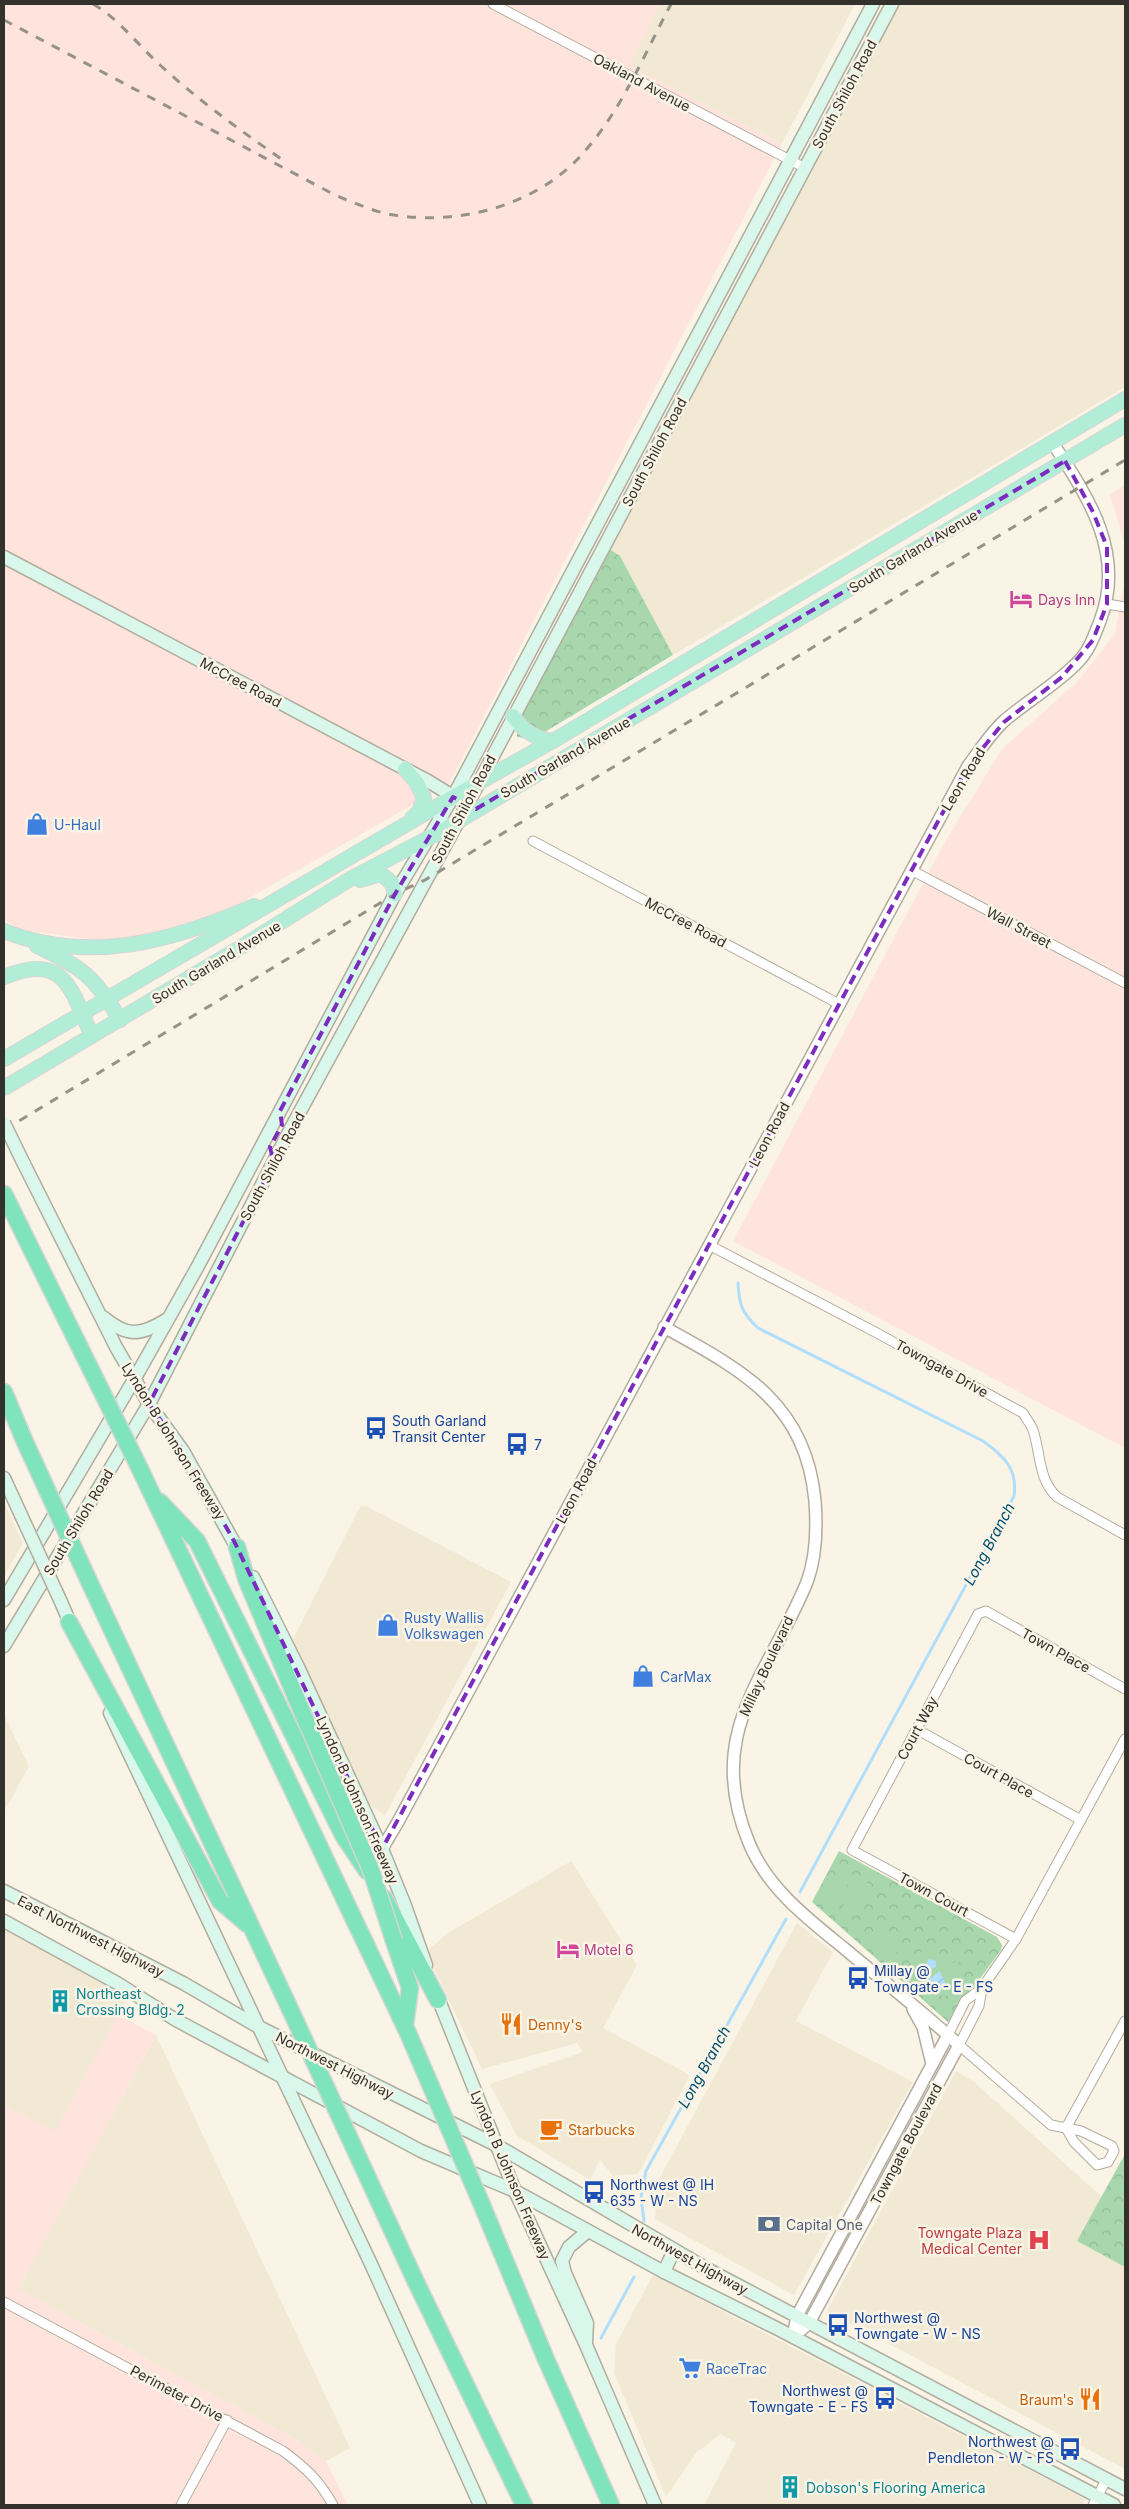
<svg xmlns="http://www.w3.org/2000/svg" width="1129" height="2509" font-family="Inter,sans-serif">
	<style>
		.built { fill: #f1e9d3 }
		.industrial { fill: #fee4dc }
		.park { fill: url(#park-crowns) }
		.pitch { fill: #a8d7ad }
		.water { fill: url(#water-waves) }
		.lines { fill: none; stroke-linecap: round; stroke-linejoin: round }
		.stream { stroke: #b0defb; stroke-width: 3 }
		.minor-casing { stroke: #b2ac9f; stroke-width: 11 }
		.tertiary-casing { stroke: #b2ac9f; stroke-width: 14 }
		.secondary-casing { stroke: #b2ac9f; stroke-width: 15 }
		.primary-casing { stroke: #d6d6d5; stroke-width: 16 }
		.motorway-casing { stroke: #d6d6d5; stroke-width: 19 }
		.minor { stroke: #fff; stroke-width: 9 }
		.tertiary { stroke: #fff; stroke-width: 11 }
		.secondary { stroke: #d9f7eb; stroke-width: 12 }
		.primary { stroke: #b2eed7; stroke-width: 14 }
		.motorway { stroke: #7fe3bc; stroke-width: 16 }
		.rail { stroke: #969288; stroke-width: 3; stroke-dasharray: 9 9; stroke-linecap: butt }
		.secondary-bridge-casing { stroke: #b2ac9f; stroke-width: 15; stroke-linecap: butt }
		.motorway-bridge-casing { stroke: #d6d6d5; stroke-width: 19; stroke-linecap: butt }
		.secondary-bridge { stroke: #d9f7eb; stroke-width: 12 }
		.motorway-bridge { stroke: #7fe3bc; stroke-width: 16 }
		.marked { fill: none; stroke: #7b2cbf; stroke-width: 4; stroke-dasharray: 10 6; stroke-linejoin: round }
		.labels { text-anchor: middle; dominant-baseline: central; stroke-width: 5; stroke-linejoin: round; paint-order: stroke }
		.street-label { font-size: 14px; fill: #33312b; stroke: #faf4e6 }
		.hotel-label { font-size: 14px; fill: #b23c85; stroke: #faf4e6; text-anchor: start }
		.shop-label { font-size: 14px; fill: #366cbe; stroke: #faf4e6; text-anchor: start }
		.transit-label { font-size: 14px; fill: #164399; stroke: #faf4e6; text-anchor: start }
		.culture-label { font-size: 14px; fill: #0d838f; stroke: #faf4e6; text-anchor: start }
		.food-label { font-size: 14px; fill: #c56008; stroke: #faf4e6; text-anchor: start }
		.service-label { font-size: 14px; fill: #4e5e75; stroke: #faf4e6; text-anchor: start }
		.health-label { font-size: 14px; fill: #be3a42; stroke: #faf4e6; text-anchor: end }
		.water-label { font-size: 15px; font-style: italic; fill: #004f71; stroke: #faf4e6 }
	</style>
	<defs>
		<pattern id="park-crowns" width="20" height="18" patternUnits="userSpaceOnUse" patternTransform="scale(1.25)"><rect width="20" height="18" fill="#a8d7ad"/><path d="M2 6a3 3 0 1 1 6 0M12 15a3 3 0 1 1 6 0" fill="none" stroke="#91b995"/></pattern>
		<pattern id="water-waves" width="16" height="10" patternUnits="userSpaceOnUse" patternTransform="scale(1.25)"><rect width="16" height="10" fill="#b0defb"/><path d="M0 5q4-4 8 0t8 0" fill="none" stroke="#98bfd7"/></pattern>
	</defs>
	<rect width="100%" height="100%" fill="#faf4e6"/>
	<g class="built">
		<path d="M 660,4 L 855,4 L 782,144 L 628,65 Z"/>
		<path d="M 899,4 L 1125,4 L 1125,387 L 673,655 L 620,556 L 608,548 Z"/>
		<path d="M 4,1502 L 23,1543 L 4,1576 Z"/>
		<path d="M 366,1506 L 511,1582 L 385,1815 L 362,1800 L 292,1641 L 360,1507 Z"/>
		<path d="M 4,1715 L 29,1766 L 4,1812 Z"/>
		<path d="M 571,1861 L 637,1965 L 603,2028 L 690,2075 L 638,2174 L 613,2176 L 600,2160 L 590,2180 L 516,2135 L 490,2084 L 583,2052 L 577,2043 L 482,2069 L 426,1952 L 448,1933 Z"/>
		<path d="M 797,1923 L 833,1952 L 796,2021 L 913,2082 L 794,2295 L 655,2219 L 658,2181 Z"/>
		<path d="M 4,1929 L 128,1997 L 55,2132 L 4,2105 Z"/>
		<path d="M 156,2035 L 350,2448 L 326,2461 L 290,2436 L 18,2289 Z"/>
		<path d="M 956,2071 L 974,2082 L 1102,2197 L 1077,2241 L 1125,2267 L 1125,2469 L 827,2311 Z"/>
		<path d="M 653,2275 L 1085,2499 L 1082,2505 L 704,2505 L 736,2443 L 721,2434 L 697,2452 L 666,2497 L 614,2373 L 616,2344 Z"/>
	</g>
	<g class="industrial">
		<path d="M 4,4 L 660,4 L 629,65 L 782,144 L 449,784 L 195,929 L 101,941 L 22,930 L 4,920 Z"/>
		<path d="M 1125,485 L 1125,545 L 1110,495 Z"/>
		<path d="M 1125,579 L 1125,1448 L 733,1241 L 946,840 L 1002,749 L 1077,682 L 1115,634 Z"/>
		<path d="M 118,2015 L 156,2035 L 18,2289 L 290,2436 L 326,2461 L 348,2505 L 4,2505 L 4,2105 L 55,2131 Z"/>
	</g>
	<g class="park">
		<path d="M 608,548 L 620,556 L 673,655 L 533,739 L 517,737 L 517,719 Z"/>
		<path d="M 839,1851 L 997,1937 L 1002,1945 L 1001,1950 L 948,2022 L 812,1902 Z"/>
		<path d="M 1125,2154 L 1125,2267 L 1077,2241 Z"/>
	</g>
	<g class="pitch">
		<path d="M 839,1868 L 853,1875 L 837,1905 L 823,1898 Z"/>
		<path d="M 858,1878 L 872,1885 L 856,1915 L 842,1908 Z"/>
		<path d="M 885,1927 L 904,1944 L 887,1963 L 869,1946 Z"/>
		<path d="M 929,1945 L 938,1947 L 935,1952 L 954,1963 L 958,1957 L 960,1959 L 958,1963 L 960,1974 L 950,1982 L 954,1991 L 945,1997 L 916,1981 L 911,1974 C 910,1966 922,1949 929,1945 Z"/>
	</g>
	<g class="water">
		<path d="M 929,1959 L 936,1961 L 936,1967 L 929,1970 L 925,1976 L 920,1975 L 919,1968 L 925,1965 Z"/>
		<path d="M 940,1971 L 947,1988 L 944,1991 L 928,1980 Z"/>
	</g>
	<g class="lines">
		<g class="stream">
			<path d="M 738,1283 C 739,1305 742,1313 758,1328 L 983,1441 C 1004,1456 1018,1469 1014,1496 L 800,1892"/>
			<path d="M 644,2221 L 641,2197 L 646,2171 L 786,1919"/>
			<path d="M 601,2338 L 634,2277"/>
		</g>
		<defs>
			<g id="minor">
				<path d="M 493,4 L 805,168"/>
				<path d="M 1107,604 L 1125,607"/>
				<path d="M 533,841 L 839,1004"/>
				<path d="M 913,871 L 1125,983"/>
				<path d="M 709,1245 L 877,1333 L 1023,1413 C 1026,1419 1031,1424 1033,1430 C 1041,1454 1038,1479 1057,1497 L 1125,1535"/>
				<path d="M 916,1729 L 1081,1820"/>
				<path d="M 1016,1939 L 852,1850 L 978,1614 L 986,1611 L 1125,1689"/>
				<path d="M 982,1988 L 979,2006 L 959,2045 L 1051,2125 L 1066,2128 L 1074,2142 L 1097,2165 L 1108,2162 L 1114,2151 L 1112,2146 L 1081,2131 L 1066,2128 L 1125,2021"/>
				<path d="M 948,2035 L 965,2001 L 982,1988 L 1016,1939 L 1125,1739"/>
				<path d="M 4,2302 L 283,2451 C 306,2468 319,2480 333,2505"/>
				<path d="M 181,2505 L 227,2420"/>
				<path d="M 1093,2505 L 1107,2478"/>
			</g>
			<g id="tertiary">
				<path d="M 664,1327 C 742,1370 806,1403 815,1501 C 817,1527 816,1558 807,1582 C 768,1677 703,1732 749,1843 C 768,1889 808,1919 845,1949 C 883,1981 922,2011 959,2045 L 809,2323 L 793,2337"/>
				<path d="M 382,1849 L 399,1820 L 968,766 C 980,750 990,734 1004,721 C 1027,701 1054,686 1076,664 C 1088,653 1094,637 1100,621 C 1126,554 1089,498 1052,442"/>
				<path d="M 913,2009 L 923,2027 L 932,2064"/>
				<path d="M 793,2337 L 797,2316 L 948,2035"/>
			</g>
			<g id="secondary">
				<path d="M 4,557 L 428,781 L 459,800"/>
				<path d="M 24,1164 L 116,1347 L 149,1404 L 183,1451 L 241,1555"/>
				<path d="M 103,1317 C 127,1337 140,1336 166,1320"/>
				<path d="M 4,1478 L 21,1515"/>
				<path d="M 253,1577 L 298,1667 L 382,1849 L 404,1903 L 426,1965"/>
				<path d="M 4,1600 L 135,1378 L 198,1266 L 395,894 L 453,797 L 873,4"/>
				<path d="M 61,1602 L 73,1630"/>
				<path d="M 4,1646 L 149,1404 L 291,1128 L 459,820 L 892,4"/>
				<path d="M 110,1713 L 371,2264 L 480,2505"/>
				<path d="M 4,1891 L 183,1983 L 257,2026 L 496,2145 L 707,2269 L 1125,2489"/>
				<path d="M 4,1921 L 117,1983 L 176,2020 L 421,2151 L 515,2191 L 664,2272 L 778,2329 L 1114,2505"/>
				<path d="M 436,1993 L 515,2191 L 586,2345 L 655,2505"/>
				<path d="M 664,2272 L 674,2250"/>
				<path d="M 586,2342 L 587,2323 L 565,2273 L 562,2261 L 569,2247 L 588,2231"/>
			</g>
			<g id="primary">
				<path d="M 513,716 C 523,731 535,739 553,741"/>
				<path d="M 405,769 L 417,783 L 424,798 L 419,812 L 412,818"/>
				<path d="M 360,880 L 381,874 L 392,883 L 395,894"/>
				<path d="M 4,931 C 90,965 173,941 254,906"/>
				<path d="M 37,946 C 81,967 95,976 120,1020"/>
				<path d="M 4,977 C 66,951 71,991 92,1036"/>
				<path d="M 4,1059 L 453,797 L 553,741 L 1125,399"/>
				<path d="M 4,1088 L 238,949 L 350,879 L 440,832 L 1125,425"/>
			</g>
			<g id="motorway">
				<path d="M 4,1194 L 99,1386"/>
				<path d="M 4,1392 L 25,1442"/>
				<path d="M 140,1469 L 408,2033"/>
				<path d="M 160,1502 L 197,1541 L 343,1835 L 367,1871"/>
				<path d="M 237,1547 L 247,1581 L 303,1714"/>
				<path d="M 88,1579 L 290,2009"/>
				<path d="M 69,1622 L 220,1901 L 247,1924"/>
				<path d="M 384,1898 L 438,2000"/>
				<path d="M 394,1941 L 410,1988 L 405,2025"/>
				<path d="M 344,2126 L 415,2280 L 524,2505"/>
				<path d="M 482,2205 L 545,2357 L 611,2505"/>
			</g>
		</defs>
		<use href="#minor" class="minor-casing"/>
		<use href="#tertiary" class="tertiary-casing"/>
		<use href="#secondary" class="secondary-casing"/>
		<use href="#primary" class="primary-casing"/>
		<use href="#motorway" class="motorway-casing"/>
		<use href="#minor" class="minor"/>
		<use href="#tertiary" class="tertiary"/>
		<use href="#secondary" class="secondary"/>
		<use href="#primary" class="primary"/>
		<use href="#motorway" class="motorway"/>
		<g class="rail">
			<path d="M 93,4 C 119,19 138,45 160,65 C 199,101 244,133 287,163"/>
			<path d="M 4,20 L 335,195 C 352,202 370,210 388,214 C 458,227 538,206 585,151 C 622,109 645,53 671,4"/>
			<path d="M 4,1130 L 395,894 L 425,880 L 1125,460"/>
		</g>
		<defs>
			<g id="secondary-bridge">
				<path d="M 4,1123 L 24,1164"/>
				<path d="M 21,1515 L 61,1602"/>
			</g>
			<g id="motorway-bridge">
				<path d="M 99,1386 L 140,1469"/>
				<path d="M 25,1442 L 88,1579"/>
				<path d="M 303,1714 L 371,1870 L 394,1941"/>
				<path d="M 290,2009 L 344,2126"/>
				<path d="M 408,2033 L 482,2205"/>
			</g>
		</defs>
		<use href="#secondary-bridge" class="secondary-bridge-casing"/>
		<use href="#motorway-bridge" class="motorway-bridge-casing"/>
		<use href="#secondary-bridge" class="secondary-bridge"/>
		<use href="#motorway-bridge" class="motorway-bridge"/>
	</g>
	<path class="marked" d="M 1065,461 L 1093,512 L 1107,547 L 1107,604 L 1093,640 L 1062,677 L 1004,722 L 968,766 L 382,1849 L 234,1541 L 183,1451 L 149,1404 L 274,1162 L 270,1147 L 282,1125 L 280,1111 L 395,894 L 453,797 L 476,809 Z"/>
	<defs>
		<symbol id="hotel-bare" viewBox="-9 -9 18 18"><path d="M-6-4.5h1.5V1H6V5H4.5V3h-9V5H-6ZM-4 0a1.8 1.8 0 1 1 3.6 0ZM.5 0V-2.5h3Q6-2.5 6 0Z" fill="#d1479c" stroke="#faf4e6" stroke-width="2.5" paint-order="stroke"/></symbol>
		<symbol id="shop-bare" viewBox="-9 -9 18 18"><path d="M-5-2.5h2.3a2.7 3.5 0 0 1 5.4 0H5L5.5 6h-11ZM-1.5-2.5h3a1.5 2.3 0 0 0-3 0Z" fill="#3f7fe0" stroke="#faf4e6" stroke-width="2.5" paint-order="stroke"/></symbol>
		<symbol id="bus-bare" viewBox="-9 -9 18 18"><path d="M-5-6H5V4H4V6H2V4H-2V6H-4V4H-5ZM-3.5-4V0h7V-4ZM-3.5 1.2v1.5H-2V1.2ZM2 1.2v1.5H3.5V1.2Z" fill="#1a4fb4" stroke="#faf4e6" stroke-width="2.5" paint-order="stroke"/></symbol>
		<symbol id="building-bare" viewBox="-9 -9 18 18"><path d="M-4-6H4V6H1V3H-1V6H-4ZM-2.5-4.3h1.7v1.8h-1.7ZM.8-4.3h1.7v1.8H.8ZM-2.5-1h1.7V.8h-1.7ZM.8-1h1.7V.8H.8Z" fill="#0f9aa8" stroke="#faf4e6" stroke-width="2.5" paint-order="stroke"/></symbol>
		<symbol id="restaurant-bare" viewBox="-9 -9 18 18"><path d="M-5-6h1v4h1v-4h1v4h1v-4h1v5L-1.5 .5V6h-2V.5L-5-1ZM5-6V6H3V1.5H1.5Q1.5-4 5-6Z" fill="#e8710a" stroke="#faf4e6" stroke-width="2.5" paint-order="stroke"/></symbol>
		<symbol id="cafe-bare" viewBox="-9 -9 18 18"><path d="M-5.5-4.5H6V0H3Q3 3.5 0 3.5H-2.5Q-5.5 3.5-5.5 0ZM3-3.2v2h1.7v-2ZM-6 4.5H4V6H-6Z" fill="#e8710a" stroke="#faf4e6" stroke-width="2.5" paint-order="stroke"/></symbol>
		<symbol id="bank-bare" viewBox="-9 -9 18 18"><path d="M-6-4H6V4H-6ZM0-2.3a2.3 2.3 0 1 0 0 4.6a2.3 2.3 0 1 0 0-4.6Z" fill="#5c6f8a" stroke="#faf4e6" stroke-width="2.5" paint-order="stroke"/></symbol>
		<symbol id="hospital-bare" viewBox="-9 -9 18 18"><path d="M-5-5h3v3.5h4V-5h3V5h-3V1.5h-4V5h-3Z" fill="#e0444e" stroke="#faf4e6" stroke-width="2.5" paint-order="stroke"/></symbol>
		<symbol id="supermarket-bare" viewBox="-9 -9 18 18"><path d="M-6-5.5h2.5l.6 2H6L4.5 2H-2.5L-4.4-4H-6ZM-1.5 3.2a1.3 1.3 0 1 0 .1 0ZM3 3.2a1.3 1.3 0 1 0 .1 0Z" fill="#3f7fe0" stroke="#faf4e6" stroke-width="2.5" paint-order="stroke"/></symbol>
	</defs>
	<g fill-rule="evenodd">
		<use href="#hotel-bare" x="1005" y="583" width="32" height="32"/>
		<use href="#shop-bare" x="21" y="808" width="32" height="32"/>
		<use href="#bus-bare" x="360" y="1412" width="32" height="32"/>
		<use href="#bus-bare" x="501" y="1428" width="32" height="32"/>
		<use href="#shop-bare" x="372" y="1609" width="32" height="32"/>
		<use href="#shop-bare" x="627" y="1660" width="32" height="32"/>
		<use href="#hotel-bare" x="552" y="1933" width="32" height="32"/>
		<use href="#bus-bare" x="842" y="1962" width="32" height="32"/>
		<use href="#building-bare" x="44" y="1985" width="32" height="32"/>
		<use href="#restaurant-bare" x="495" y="2008" width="32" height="32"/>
		<use href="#cafe-bare" x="535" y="2113" width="32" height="32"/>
		<use href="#bus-bare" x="578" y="2176" width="32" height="32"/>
		<use href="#bank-bare" x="753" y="2208" width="32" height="32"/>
		<use href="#hospital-bare" x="1023" y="2224" width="32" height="32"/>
		<use href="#bus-bare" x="822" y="2309" width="32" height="32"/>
		<use href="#supermarket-bare" x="674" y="2352" width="32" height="32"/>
		<use href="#bus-bare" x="869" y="2382" width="32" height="32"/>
		<use href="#restaurant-bare" x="1074" y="2383" width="32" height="32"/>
		<use href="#bus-bare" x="1054" y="2433" width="32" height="32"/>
		<use href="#building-bare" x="774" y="2471" width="32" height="32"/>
	</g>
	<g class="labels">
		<g class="street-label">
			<text transform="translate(642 82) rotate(28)">Oakland Avenue</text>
			<text transform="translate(844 94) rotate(-62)">South Shiloh Road</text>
			<text transform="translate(654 452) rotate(-62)">South Shiloh Road</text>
			<text transform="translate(913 551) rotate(-31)">South Garland Avenue</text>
			<text transform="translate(241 682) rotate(28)">McCree Road</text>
			<text transform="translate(565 757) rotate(-30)">South Garland Avenue</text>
			<text transform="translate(963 779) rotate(-59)">Leon Road</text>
			<text transform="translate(463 809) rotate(-62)">South Shiloh Road</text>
			<text transform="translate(686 922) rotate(28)">McCree Road</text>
			<text transform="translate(1019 927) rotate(28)">Wall Street</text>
			<text transform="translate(216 962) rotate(-31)">South Garland Avenue</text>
			<text transform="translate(769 1134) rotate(-62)">Leon Road</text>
			<text transform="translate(272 1166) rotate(-62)">South Shiloh Road</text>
			<text transform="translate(942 1368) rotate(29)">Towngate Drive</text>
			<text transform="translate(174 1441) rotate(58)">Lyndon B Johnson Freeway</text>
			<text transform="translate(576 1491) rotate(-62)">Leon Road</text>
			<text transform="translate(78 1522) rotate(-59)">South Shiloh Road</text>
			<text transform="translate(1056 1650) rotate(29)">Town Place</text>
			<text transform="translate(766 1666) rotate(-65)">Millay Boulevard</text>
			<text transform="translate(917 1728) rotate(-62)">Court Way</text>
			<text transform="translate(999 1775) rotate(29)">Court Place</text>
			<text transform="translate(358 1800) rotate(66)">Lyndon B Johnson Freeway</text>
			<text transform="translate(934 1894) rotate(28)">Town Court</text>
			<text transform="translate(91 1936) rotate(27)">East Northwest Highway</text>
			<text transform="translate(335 2065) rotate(27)">Northwest Highway</text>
			<text transform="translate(906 2144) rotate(-62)">Towngate Boulevard</text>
			<text transform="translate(511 2175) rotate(67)">Lyndon B Johnson Freeway</text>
			<text transform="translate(690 2259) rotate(29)">Northwest Highway</text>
			<text transform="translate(177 2393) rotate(28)">Perimeter Drive</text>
		</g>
		<g class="hotel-label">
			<text x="1038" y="599">Days Inn</text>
			<text x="584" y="1949">Motel 6</text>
		</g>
		<g class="shop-label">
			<text x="54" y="824">U-Haul</text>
			<text x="404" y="1617">Rusty Wallis<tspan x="404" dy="16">Volkswagen</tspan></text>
			<text x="660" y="1676">CarMax</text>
			<text x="706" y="2368">RaceTrac</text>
		</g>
		<g class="transit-label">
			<text x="392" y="1420">South Garland<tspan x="392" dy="16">Transit Center</tspan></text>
			<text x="534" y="1444">7</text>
			<text x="874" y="1970">Millay @<tspan x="874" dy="16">Towngate - E - FS</tspan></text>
			<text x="610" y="2184">Northwest @ IH<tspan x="610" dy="16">635 - W - NS</tspan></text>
			<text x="854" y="2317">Northwest @<tspan x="854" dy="16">Towngate - W - NS</tspan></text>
			<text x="868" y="2390" text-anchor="end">Northwest @<tspan x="868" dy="16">Towngate - E - FS</tspan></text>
			<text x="1054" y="2441" text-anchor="end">Northwest @<tspan x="1054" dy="16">Pendleton - W - FS</tspan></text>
		</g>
		<g class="culture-label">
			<text x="76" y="1993">Northeast<tspan x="76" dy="16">Crossing Bldg. 2</tspan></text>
			<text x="806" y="2487">Dobson's Flooring America</text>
		</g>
		<g class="food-label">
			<text x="528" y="2024">Denny's</text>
			<text x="568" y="2129">Starbucks</text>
			<text x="1074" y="2399" text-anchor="end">Braum's</text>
		</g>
		<g class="service-label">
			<text x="786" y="2224">Capital One</text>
		</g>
		<g class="health-label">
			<text x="1022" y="2232">Towngate Plaza<tspan x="1022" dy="16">Medical Center</tspan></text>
		</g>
		<g class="water-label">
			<text transform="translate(989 1544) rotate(-62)">Long Branch</text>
			<text transform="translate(704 2067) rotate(-61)">Long Branch</text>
		</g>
	</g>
	<rect width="1129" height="2509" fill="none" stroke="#33312b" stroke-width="10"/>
</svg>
